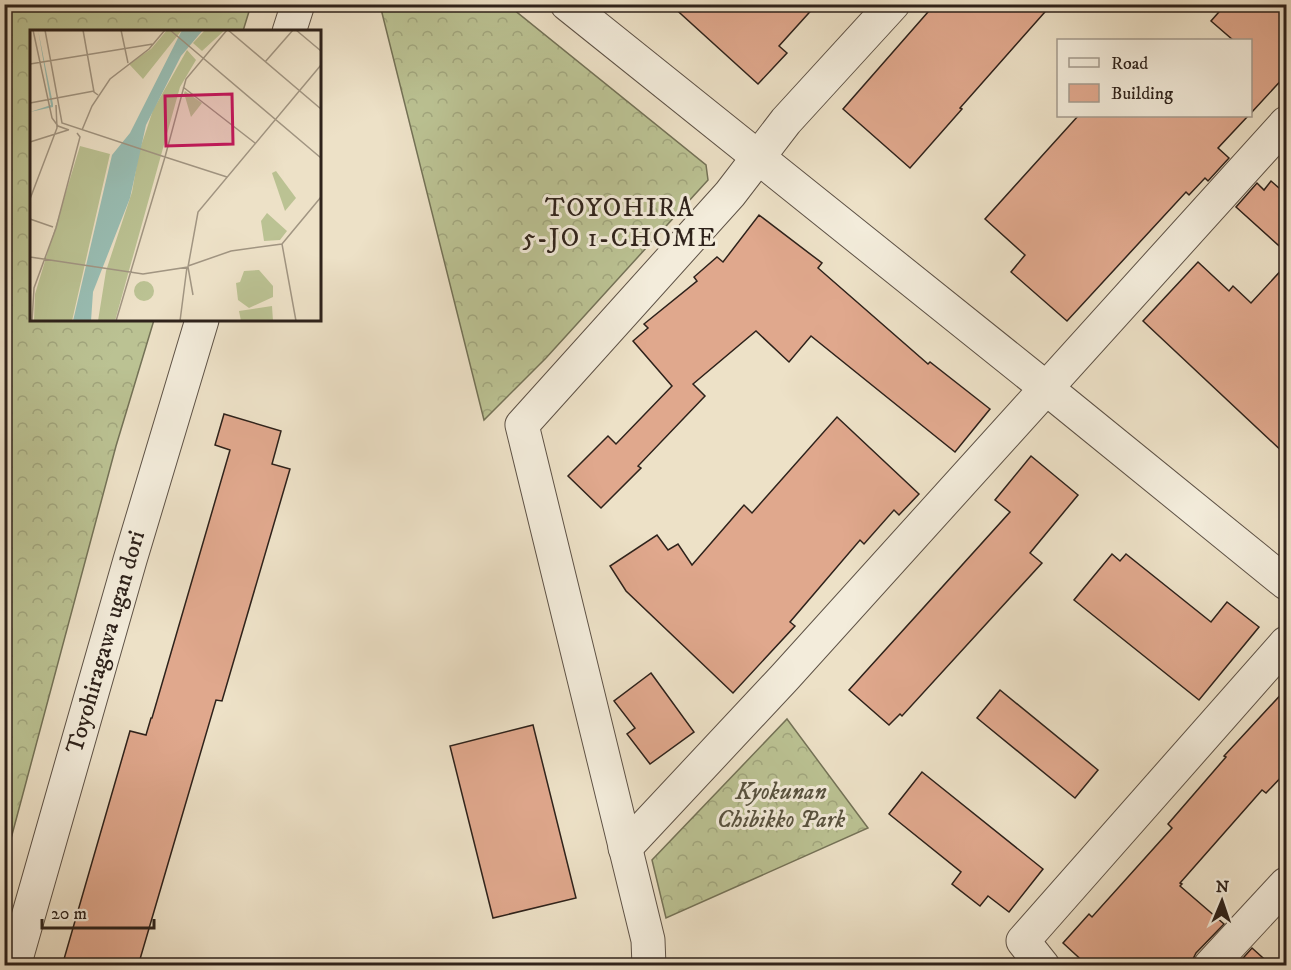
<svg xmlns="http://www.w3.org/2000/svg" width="1291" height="970" font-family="'IM FELL DW Pica',serif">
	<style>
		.forest { fill: url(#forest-crowns); stroke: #747257; stroke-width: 1.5 }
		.building { fill: #e0a88d; stroke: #2e221b; stroke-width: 1.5 }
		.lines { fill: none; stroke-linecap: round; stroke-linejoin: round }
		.minor-casing { stroke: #5e5246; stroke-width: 35 }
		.minor { stroke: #f3ecdb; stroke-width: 33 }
		.labels { text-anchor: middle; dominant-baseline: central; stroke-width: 6; stroke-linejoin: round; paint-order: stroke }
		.street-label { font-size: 24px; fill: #2e221b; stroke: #f3ecdb }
		.park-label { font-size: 24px; font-style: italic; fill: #58523f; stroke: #f3ecdb }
		.neighbourhood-label { font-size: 26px; letter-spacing: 1.5px; fill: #2e221b; stroke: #f3ecdb }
		.inset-road { fill: none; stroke: #a19582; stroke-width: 1.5 }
		.view { fill: #c2185b; fill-opacity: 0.15; stroke: #c2185b; stroke-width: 3 }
		.inset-edge { fill: none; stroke: #2e221b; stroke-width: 3 }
	</style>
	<defs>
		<pattern id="forest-crowns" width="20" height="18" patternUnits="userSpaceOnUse" patternTransform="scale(1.5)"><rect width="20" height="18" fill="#bbc293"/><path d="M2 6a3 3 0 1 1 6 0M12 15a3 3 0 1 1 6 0" fill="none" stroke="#a1a67e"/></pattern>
	</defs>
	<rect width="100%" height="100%" fill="#ede1c7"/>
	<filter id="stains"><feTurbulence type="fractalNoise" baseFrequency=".00333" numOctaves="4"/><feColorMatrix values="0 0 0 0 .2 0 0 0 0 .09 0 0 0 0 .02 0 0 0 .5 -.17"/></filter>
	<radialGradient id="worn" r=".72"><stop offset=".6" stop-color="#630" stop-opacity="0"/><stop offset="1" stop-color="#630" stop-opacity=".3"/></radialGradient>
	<g class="forest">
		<path d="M 5,4 L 251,5 L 243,31 L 32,32 L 32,320 L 154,320 L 116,446 L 5,861 Z"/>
		<path d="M 380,5 L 508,5 L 706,165 L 708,180 L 546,358 L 484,420 Z"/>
		<path d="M 787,719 L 868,828 L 666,918 L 652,860 Z"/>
	</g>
	<g class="building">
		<path d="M 670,4 L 817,4 L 779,46 L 787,53 L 758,84 Z"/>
		<path d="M 935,4 L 1052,4 L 960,108 L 962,109 L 910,168 L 843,109 Z"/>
		<path d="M 1226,4 L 1287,4 L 1287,74 L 1251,113 L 1251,40 L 1233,40 L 1211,21 Z"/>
		<path d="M 1078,116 L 1248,116 L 1218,148 L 1229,158 L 1208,181 L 1205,178 L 1189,195 L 1186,192 L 1067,321 L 1011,272 L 1025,255 L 985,219 Z"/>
		<path d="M 1271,181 L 1287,195 L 1287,253 L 1236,207 L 1257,183 L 1264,190 Z"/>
		<path d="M 759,215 L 822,263 L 818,268 L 928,364 L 930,362 L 990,409 L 955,452 L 811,336 L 789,362 L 756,331 L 693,384 L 705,396 L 638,466 L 641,468 L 601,508 L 568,476 L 608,436 L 616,444 L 672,386 L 633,341 L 648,328 L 644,324 L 697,281 L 694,277 L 717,257 L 723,262 Z"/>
		<path d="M 1198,262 L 1229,291 L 1233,286 L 1251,303 L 1287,264 L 1287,456 L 1143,321 Z"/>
		<path d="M 224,414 L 281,431 L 272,464 L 290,469 L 222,701 L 216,700 L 138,966 L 62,966 L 130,731 L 146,735 L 151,718 L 152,718 L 230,450 L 215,445 Z"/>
		<path d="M 837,417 L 919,494 L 899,515 L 894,510 L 864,544 L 860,540 L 790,622 L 795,626 L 733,693 L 626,591 L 610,566 L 657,535 L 668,550 L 678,544 L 692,565 L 744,505 L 752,513 Z"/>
		<path d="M 1031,456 L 1078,495 L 1030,553 L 1042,563 L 902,716 L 900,714 L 889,725 L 849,690 L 1010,512 L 995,500 Z"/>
		<path d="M 1112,554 L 1120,561 L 1126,554 L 1211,622 L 1227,602 L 1259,627 L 1199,700 L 1074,600 Z"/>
		<path d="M 651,673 L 694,732 L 650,764 L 627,734 L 635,728 L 614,701 Z"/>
		<path d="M 1287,688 L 1287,771 L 1266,793 L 1262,790 L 1180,883 L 1182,884 L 1180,886 L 1224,924 L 1196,953 L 1192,961 L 1192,966 L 1088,966 L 1063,943 L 1089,914 L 1092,917 L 1172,828 L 1168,824 L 1226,757 L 1224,756 Z"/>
		<path d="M 1000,690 L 1098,770 L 1075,798 L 977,718 Z"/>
		<path d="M 533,725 L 576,898 L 493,918 L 450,746 Z"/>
		<path d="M 922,772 L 1043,869 L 1009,912 L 988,896 L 980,906 L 952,884 L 961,872 L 889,814 Z"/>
		<path d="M 1252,948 L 1272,966 L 1236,966 Z"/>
	</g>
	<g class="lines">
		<defs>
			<g id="minor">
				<path d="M 567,4 L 1046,388 L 1286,583"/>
				<path d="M 289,32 L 298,4"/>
				<path d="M 625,848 L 785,677 L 1286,123"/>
				<path d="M 14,966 L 130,560 L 202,320"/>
				<path d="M 649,966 L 648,940 L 522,425 L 730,194 L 786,121 L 893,4"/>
				<path d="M 1043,966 L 1023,941 L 1286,643"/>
				<path d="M 1210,966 L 1286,884"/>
			</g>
		</defs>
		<use href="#minor" class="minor-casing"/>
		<use href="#minor" class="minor"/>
	</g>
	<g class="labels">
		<g class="street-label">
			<text transform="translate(106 642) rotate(-74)">Toyohiragawa ugan dori</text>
		</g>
		<g class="park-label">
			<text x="781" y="792">Kyokunan<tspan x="781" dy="28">Chibikko Park</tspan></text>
		</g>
		<g class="neighbourhood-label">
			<text x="620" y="208">TOYOHIRA<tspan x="620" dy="30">5-JO 1-CHOME</tspan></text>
		</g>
	</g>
	<g transform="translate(30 30)">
		<rect width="291" height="291" fill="#ede1c7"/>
		<path d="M 229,240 L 243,256 L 243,267 L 219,278 L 208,270 L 206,253 L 210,252 L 214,241 ZM 242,276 L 243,291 L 211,291 L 209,281 Z" fill="#bbc293"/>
		<path d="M 137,0 L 152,0 L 113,49 L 99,34 L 121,19 ZM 175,0 L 195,0 L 172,21 L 163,13 ZM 157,20 L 166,30 L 150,57 L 85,291 L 68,291 L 76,241 L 102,162 L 109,122 L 123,80 ZM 155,61 L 172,73 L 161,87 L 154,63 ZM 50,116 L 80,124 L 42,291 L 4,291 L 5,264 ZM 237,183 L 257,201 L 250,210 L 234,211 L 231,191 ZM104 261a10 10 0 1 1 20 0a10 10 0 1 1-20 0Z" fill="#bbc293"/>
		<path d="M 246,141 L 266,168 L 255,181 L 242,143 Z" fill="#bbc293"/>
		<path d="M 8,0 L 23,74 L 23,77 L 0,82 L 21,75 ZM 152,0 L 173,0 L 151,26 L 116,95 L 100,168 L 63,262 L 61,291 L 43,291 L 82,125 L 100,103 Z" fill="#99beb4"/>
		<path class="inset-road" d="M 3,0 L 22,88 L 28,96 L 39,100M 15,0 L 32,93 L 135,127 L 86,291M 53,0 L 64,62 L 68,65M 91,0 L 98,33M 140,0 L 291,128M 198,0 L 291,79M 266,0 L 291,21M 235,32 L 263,0M 0,34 L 123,14M 153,57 L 225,113M 0,73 L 64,61M 52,100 L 62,76 L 80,49 L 119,19 L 135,0M 0,112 L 38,100M 197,147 L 135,127 L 156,49 L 197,0M 0,169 L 27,98 L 26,75M 0,189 L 23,197M 0,227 L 113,244 L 158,237 L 168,182 L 291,35M 158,236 L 201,221 L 252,214M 158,237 L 163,265M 2,291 L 4,258 L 26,198 L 50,107 L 47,103M 150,291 L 157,237M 266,291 L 252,214 L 291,167"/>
		<path class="view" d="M 202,64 L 203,114 L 136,116 L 135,66 Z"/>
		<rect width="291" height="291" class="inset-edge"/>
	</g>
	<rect width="1291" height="970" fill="none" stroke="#ede1c7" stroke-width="24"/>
	<rect x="6" y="6" width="1279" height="958" fill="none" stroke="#2e221b" stroke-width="3"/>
	<rect x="12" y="12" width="1267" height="946" fill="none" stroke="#2e221b" stroke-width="1.5"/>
	<rect x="1057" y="39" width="195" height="78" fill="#f3ecdb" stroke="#a49b8e" stroke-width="1.5"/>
	<rect x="1069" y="58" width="30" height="9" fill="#f3ecdb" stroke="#a49b8e" stroke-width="1.5"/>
	<text x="1111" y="69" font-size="18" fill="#2e221b">Road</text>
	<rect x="1069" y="84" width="30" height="18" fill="#e0a88d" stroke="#a49b8e" stroke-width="1.5"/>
	<text x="1111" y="99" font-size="18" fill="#2e221b">Building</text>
	<g transform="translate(1222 901) rotate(2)" stroke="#f3ecdb" stroke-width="4.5" paint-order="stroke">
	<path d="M0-4.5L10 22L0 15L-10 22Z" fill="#2e221b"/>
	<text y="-9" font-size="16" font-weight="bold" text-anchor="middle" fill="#2e221b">N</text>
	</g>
	<path d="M42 919v9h112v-9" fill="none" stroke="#2e221b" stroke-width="3"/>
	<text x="51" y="919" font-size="18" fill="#2e221b" stroke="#f3ecdb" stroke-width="4.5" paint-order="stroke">20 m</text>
	<rect width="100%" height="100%" filter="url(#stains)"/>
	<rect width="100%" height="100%" fill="url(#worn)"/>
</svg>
